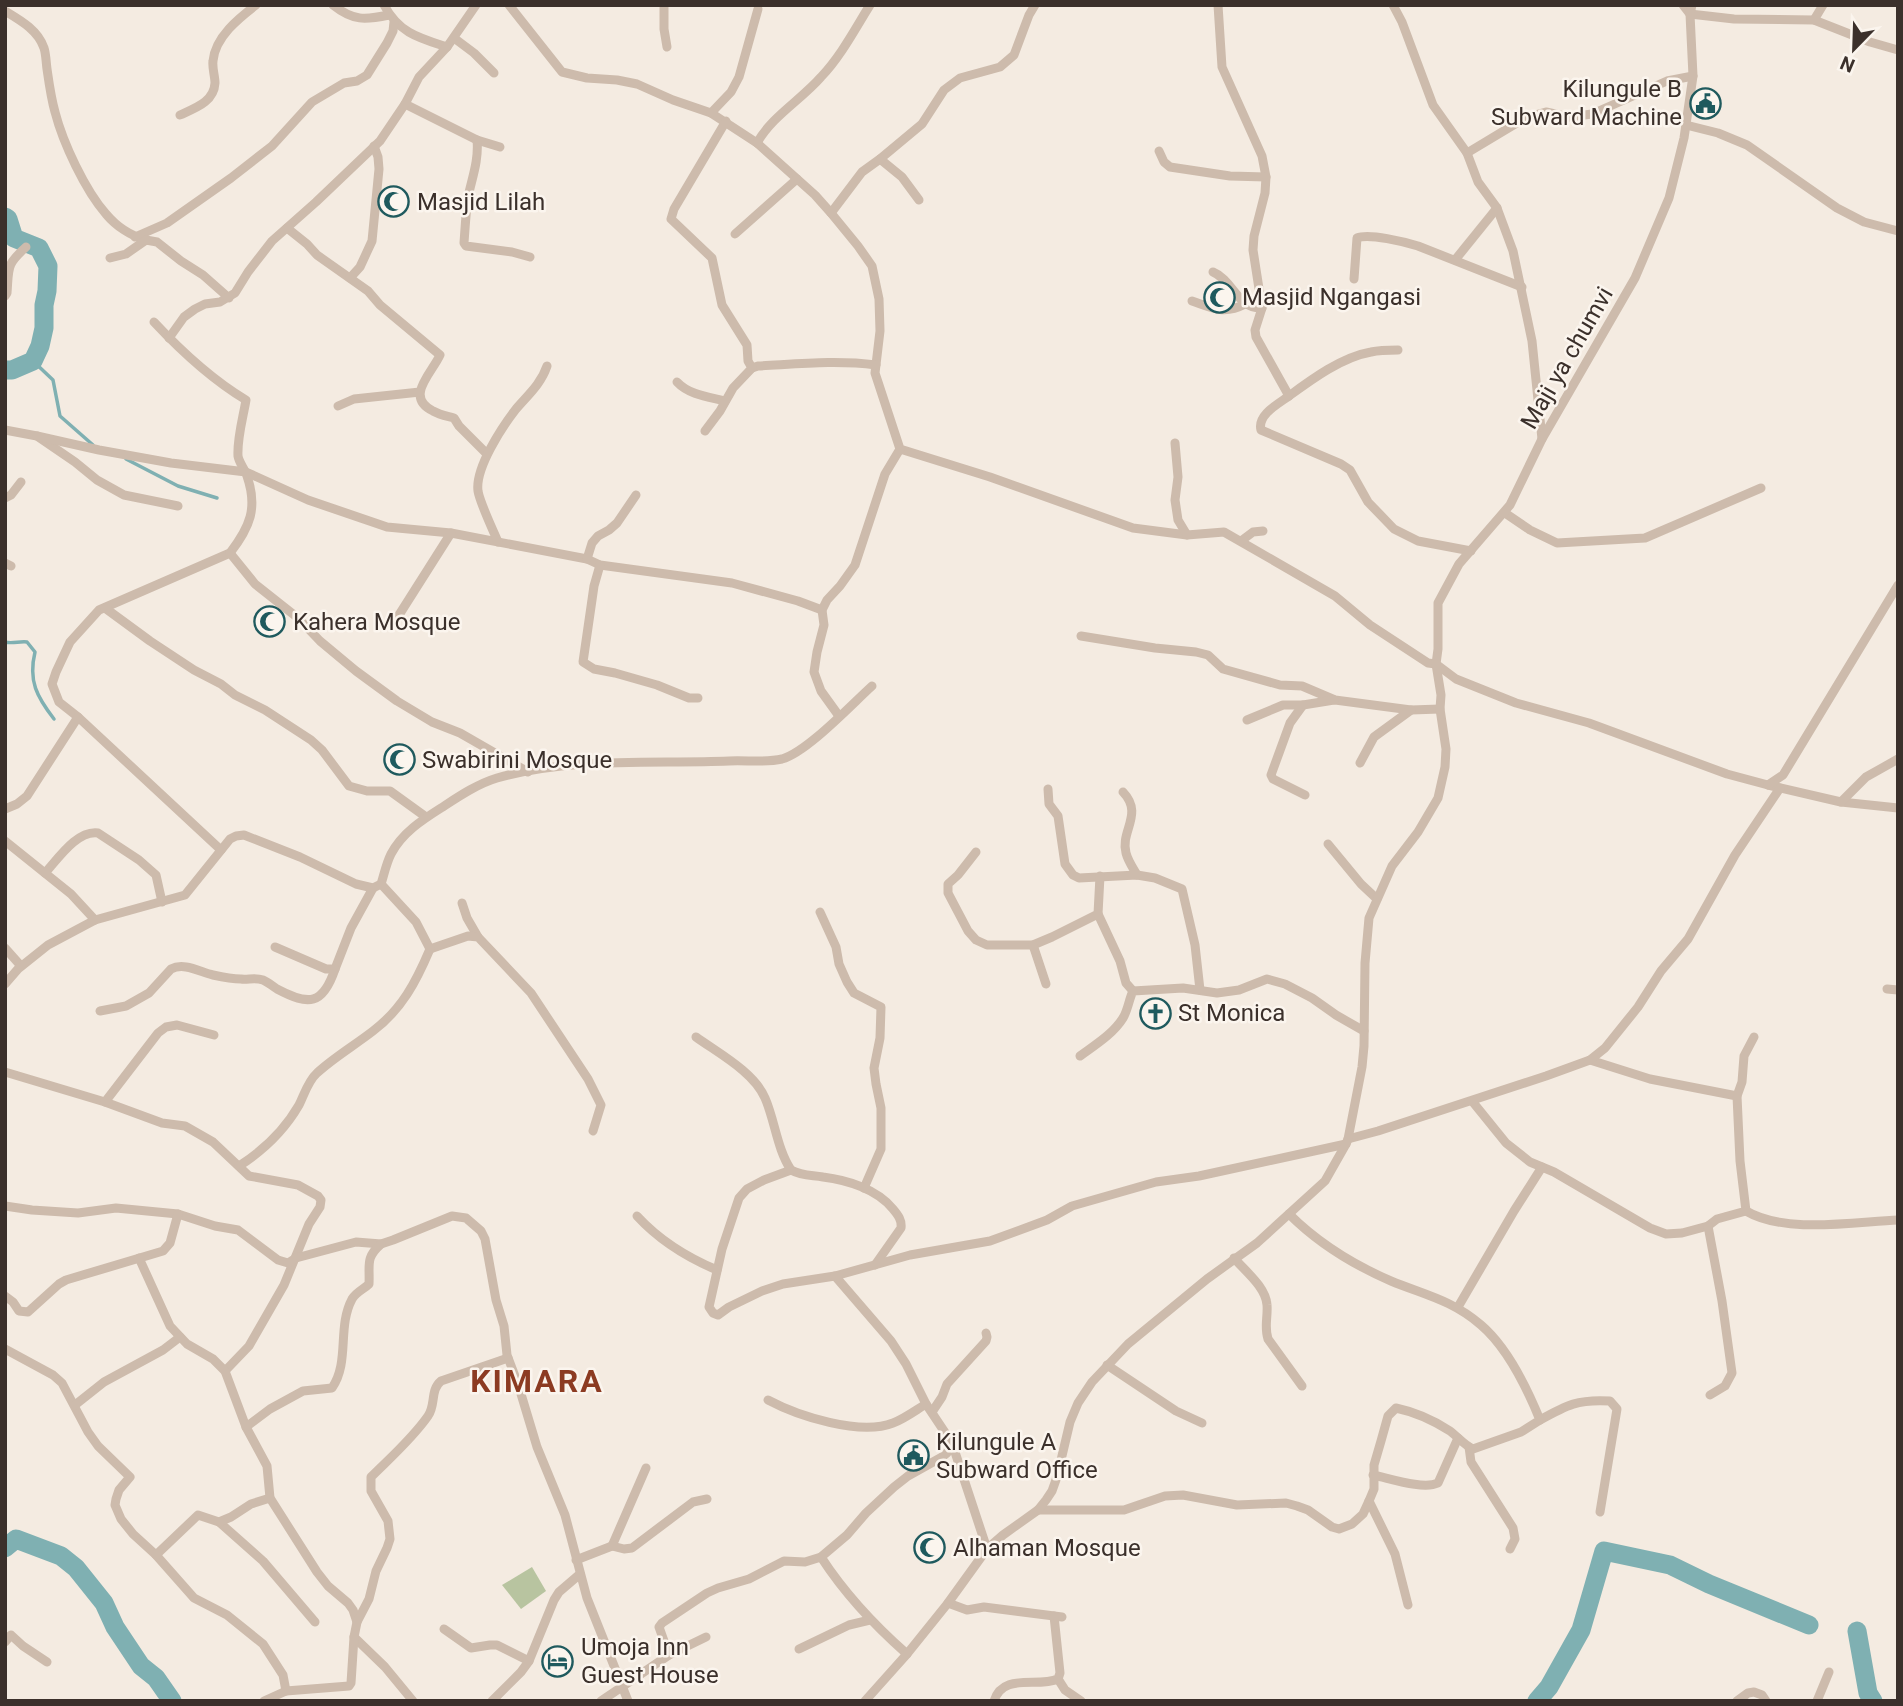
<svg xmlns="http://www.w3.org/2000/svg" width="1903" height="1706" font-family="Roboto,sans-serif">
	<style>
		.green { fill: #b8c4a0 }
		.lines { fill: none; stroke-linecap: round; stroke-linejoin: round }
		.stream { stroke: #7fb0b2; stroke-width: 3.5 }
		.river { stroke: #7fb0b2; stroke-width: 19 }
		.minor { stroke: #cdbbac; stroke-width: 9 }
		.labels { text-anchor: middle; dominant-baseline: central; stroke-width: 5; stroke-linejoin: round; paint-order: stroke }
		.poi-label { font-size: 24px; fill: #3b302b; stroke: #fbf5ee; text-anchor: start }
		.street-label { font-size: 24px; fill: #3b302b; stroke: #fbf5ee }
		.district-label { font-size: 32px; font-weight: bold; letter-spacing: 2px; fill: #8c3b22; stroke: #fbf5ee }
	</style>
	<rect width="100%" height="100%" fill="#f4ebe1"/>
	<path class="green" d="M 532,1567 L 546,1591 L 521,1609 L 502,1585 Z"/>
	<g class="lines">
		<g class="stream">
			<path d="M 33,361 L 53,380 L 60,416 L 93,445"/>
			<path d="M 126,459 L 178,486 L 217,498"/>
			<path d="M 5,642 C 12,644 20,641 27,642 L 35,652 C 28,681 37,697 54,719"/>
		</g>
		<g class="river">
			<path d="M 5,217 L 8,219 L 14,238 L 39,248 L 48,266 L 47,291 L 44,305 L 44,328 L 40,346 L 33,361 L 12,370 L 5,370"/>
			<path d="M 5,1548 L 16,1539 L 61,1556 L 76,1568 L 104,1603 L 115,1627 L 141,1666 L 156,1678 L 172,1701"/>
			<path d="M 1857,1631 L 1868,1693 L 1873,1701"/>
			<path d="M 1537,1701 L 1549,1687 L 1581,1630 L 1604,1551 L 1670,1565 L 1709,1584 L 1809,1625"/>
		</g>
		<g class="minor">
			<path d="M 333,5 C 353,21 365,20 389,15"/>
			<path d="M 384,5 C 399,33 419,38 447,47"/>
			<path d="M 509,5 L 562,72 L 587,78 L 617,80 L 637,84 L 673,100 L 711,113 L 757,143 L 815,195 L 831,213 L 858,246 L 872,266 L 879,299 L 880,331 L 875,373 L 900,449 L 990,477 L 1133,528 L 1187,535 L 1224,532 L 1335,596 L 1370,625 L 1428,663 L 1436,664 L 1456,679 L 1516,703 L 1589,723 L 1727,774 L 1768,785 L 1841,802 L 1898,808"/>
			<path d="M 664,5 L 664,29 L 667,47"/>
			<path d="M 1218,5 L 1222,67 L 1262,156 L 1266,177 L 1265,193 L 1254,236 L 1253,250 L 1262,308 L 1255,330 L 1256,337 L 1289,396 C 1278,404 1257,415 1261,430 L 1341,464 L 1350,470 L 1368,502 L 1394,529 L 1418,541 L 1471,551"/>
			<path d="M 1393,5 L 1402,22 L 1433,105 L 1467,153 L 1478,182 L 1497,208 L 1513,251 L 1532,341 L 1542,439"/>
			<path d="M 1683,5 L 1690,14 L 1734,19 L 1814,20 L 1870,42 L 1898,50"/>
			<path d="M 5,11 C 20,20 38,30 44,48 C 46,54 46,62 47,69 C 49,83 51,98 55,112 C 63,143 85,190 106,214 C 116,226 131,236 146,240"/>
			<path d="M 1814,20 L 1823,5"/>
			<path d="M 454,38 L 474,53 L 494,73"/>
			<path d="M 405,104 L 477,140 L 500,147"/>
			<path d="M 711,113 L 731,92 L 739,77 L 758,9"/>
			<path d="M 180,115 C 195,108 214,102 215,83 C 215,76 212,68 213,61 C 215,37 239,18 256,5"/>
			<path d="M 1686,125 L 1718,133 L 1747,145 L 1837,208 L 1864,222 L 1898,231"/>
			<path d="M 477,140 C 479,160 472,178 468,197 C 466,211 465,229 464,243 L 466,246 L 512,252 L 530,257"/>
			<path d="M 757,143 C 772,116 801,100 821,77 C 841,56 855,29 870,5"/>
			<path d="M 1159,151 L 1164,162 L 1170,167 L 1230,176 L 1266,177"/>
			<path d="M 1467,153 L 1525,118 L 1546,112 L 1569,117 L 1592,114 L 1667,81 L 1693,76"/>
			<path d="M 880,159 L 902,177 L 919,200"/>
			<path d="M 831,213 L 862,172 L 880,159 L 922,124 L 944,90 L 960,78 L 1000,67 L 1014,55 L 1029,15 L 1035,5"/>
			<path d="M 287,228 L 307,244 L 317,255 L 368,291 L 380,305 L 440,355 C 432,373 404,397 433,411 C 440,415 447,416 454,418 L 459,426 L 487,454"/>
			<path d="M 735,234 L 797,179"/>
			<path d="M 135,237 L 167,223 L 231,178 L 272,146 L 312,102 L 344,83 L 357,81 L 367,75 L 387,43 L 393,31 L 394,22"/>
			<path d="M 110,258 L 126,254 L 146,240 L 157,242 L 181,261 L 203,275 L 229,298"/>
			<path d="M 1455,260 L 1497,208"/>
			<path d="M 1213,272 C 1233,280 1238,310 1262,308"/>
			<path d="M 350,278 L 360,267 L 372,241 L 379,169 L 378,157 L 374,146"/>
			<path d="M 1354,279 L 1357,238 C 1369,233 1405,242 1418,246 L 1522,287"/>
			<path d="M 5,296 L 7,293 C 9,267 6,265 26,247"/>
			<path d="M 1192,301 C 1213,308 1224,315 1245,304"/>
			<path d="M 154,322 C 182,352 211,379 246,400 C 243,418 237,438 238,456 C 239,463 245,469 247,476 C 258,508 250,527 230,553 L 99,610 L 70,642 L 56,672 L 52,684 L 59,702 L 78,717 L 221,850"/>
			<path d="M 169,338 L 184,317 L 195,309 L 205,304 L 220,302 L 235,293 L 248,272 L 272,241 L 316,202 L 380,141 L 405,104 L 419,77 L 447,47 L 476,5"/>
			<path d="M 752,368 L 758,366 C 798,364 836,360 876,365"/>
			<path d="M 677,382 C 689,395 709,397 725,401"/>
			<path d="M 1289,396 C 1312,379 1342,357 1371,352 C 1380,350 1389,350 1398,350"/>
			<path d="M 338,406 L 354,399 L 420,392"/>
			<path d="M 5,430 L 37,436 L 75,462 L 97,480 L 124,495 L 178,506"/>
			<path d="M 705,431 L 720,411 L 733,388 L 752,368 L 748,361 L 747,345 L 722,305 L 712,258 L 671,219 L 674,209 L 726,121"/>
			<path d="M 37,436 L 99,450 L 171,463 L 246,472 L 308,500 L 387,527 L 451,533 L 587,559 L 600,565 L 732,583 L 798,601 L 822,610"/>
			<path d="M 1175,443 L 1178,477 L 1175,500 L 1178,520 L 1187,535"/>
			<path d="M 5,498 L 11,495 L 21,482"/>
			<path d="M 1505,513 L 1530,530 L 1557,543 L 1645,538 L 1761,488"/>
			<path d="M 1241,541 L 1253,532 L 1263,531"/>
			<path d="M 498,542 C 493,530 480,503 478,491 C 475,468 502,427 516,409 C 528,395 541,384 547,366"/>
			<path d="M 230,553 L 255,584 L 298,618 L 320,641 L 356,671 L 397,701 L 432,722 L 460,733 L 528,772"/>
			<path d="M 587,559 L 592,543 L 598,536 L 609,530 L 617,523 L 636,495"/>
			<path d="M 5,563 L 11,566"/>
			<path d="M 600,565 L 594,586 L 583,662 L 594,669 L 615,673 L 657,685 L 689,698 L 698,698"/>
			<path d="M 105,608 L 150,641 L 194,670 L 221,684 L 235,695 L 265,710 L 311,740 L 322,750 L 349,786 L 367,791 L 390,791 L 426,817"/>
			<path d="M 392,626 L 451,533"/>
			<path d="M 1081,636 L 1155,648 L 1196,652 L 1208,655 L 1223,669 L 1280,685 L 1302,686 L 1335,700 L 1411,710 L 1440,709"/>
			<path d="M 1303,705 L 1290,723 L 1271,775 L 1273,779 L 1305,795"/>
			<path d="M 839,716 L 821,691 L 814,672 L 817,652 L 824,625 L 822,610 L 827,600 L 840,586 L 855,565 L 885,474 L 900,449"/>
			<path d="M 1247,720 L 1283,705 L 1303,705 L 1334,700"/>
			<path d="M 1360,763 L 1374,737 L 1411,710"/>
			<path d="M 1768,785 L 1783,775 L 1898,585"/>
			<path d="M 1048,789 L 1049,804 L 1058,816 L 1065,864 L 1073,875 L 1079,878 L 1137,875 L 1155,878 L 1182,889 L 1195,945 L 1200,990"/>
			<path d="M 1123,792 C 1144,814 1120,831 1126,853 C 1128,861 1133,868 1137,875"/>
			<path d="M 1841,802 L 1866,777 L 1898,759"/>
			<path d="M 5,809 L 17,804 L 27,796 L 78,717"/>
			<path d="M 5,841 L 71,894 L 95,920"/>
			<path d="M 1328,844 L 1361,884 L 1377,899"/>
			<path d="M 976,852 L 958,875 L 948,884 L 948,893 L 968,931 L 976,940 L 987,945 L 1033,945 L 1052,937 L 1098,914 L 1100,876"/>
			<path d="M 45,873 C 58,859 77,830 98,833 L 139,860 L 156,875 L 162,902"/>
			<path d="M 462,903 L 467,918 L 478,937"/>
			<path d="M 820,912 L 836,947 L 839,964 L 847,982 L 854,993 L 881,1007 L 880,1038 L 874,1068 L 876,1084 L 881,1108 L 881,1149 L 864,1188"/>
			<path d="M 1098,914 L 1120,961 L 1126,983 L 1133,991"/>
			<path d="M 1033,945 L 1046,984"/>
			<path d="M 275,947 L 326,969 L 335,969 L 351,928 L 373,888"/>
			<path d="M 5,948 L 21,966"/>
			<path d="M 430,949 L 468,936 L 478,937 L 531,993 L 588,1079 L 601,1105 L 593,1131"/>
			<path d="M 5,984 L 18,969 L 48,945 L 95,920 L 185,895 L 230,839 L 236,836 L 244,835 L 300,857 L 356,884 L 373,888 L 381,884 C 384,875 386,864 391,854 C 402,833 422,820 441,808 C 458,797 477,784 497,778 C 571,757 653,764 729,761 C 747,760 764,763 782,759 C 807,752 851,705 872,686"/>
			<path d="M 1887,989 L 1898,990"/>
			<path d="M 100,1011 L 126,1006 L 149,993 L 171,969 C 184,962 200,972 213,975 C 222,977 232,979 241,979 C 248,980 255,977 263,980 C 268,982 272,986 277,989 C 309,1006 323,1005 335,969"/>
			<path d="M 696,1037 C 718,1053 754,1072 765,1098 C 775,1121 777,1149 791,1170 C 802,1176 811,1175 823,1177 C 847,1180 877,1189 893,1209 C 898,1215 902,1220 901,1228 L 875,1265"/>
			<path d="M 1080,1056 C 1095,1045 1113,1034 1123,1018 C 1128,1010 1129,999 1133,991 L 1183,988 L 1217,993 L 1239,990 L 1267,979 L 1285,984 L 1312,998 L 1336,1015 L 1364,1031"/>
			<path d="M 1590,1060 L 1650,1079 L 1737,1096"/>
			<path d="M 5,1072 L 105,1102 L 162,1123 L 185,1126 L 213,1142 L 249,1176 L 298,1185 L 318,1196 L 321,1200 L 320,1207 L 309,1224 L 284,1285 L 249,1346 L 225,1371"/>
			<path d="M 1472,1101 L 1506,1143 L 1530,1162 L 1554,1172 L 1650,1228 L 1666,1234 L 1682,1233 L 1708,1226 L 1717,1219 L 1746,1211 L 1740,1161 L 1737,1096 L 1742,1082 L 1744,1056 L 1754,1037"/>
			<path d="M 105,1102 L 158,1033 L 166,1027 L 177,1025 L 214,1035"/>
			<path d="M 1348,1139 L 1378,1131 L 1546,1076 L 1590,1060 L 1605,1048 L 1638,1007 L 1661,971 L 1688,939 L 1735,855 L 1780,788"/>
			<path d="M 239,1166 C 264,1150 284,1131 299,1105 C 304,1095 308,1081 317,1073 C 333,1058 355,1045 373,1031 C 402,1009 416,982 430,949 L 416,922 L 381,884"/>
			<path d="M 791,1170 L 764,1180 L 747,1189 L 739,1198 L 722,1249 L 709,1307 L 713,1313 L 718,1315 L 729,1307 L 762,1291 L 783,1284 L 835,1276 L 910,1255 L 990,1241 L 1047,1220 L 1072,1206 L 1156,1182 L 1199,1176 L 1346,1144"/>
			<path d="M 5,1206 L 32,1210 L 78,1213 L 116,1208 L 178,1214 L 215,1226 L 238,1230 L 278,1260 L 288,1263 L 296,1258 L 356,1242 L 381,1244 L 393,1240 L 452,1216 L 466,1218 L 481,1231 L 485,1239 L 496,1300 L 504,1326 L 507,1355 L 518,1384 L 537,1447 L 565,1515 L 587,1598 L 628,1701"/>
			<path d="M 1746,1211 C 1785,1234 1853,1222 1898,1220"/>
			<path d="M 637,1216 C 660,1241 686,1257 717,1270"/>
			<path d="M 1708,1226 L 1722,1301 L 1732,1373 L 1725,1386 L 1710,1395"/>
			<path d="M 139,1258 L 170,1326 L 187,1344 L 213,1359 L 225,1371 L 246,1427 L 267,1466 L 270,1498 L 317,1572 L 328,1586 L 348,1603 L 353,1610 L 357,1622"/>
			<path d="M 1234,1258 C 1245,1271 1266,1287 1267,1305 C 1268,1317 1264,1327 1268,1339 L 1302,1386"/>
			<path d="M 835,1276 L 891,1341 L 906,1364 L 926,1404 L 952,1443 L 987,1549"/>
			<path d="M 5,1296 L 13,1302 L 19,1311 L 28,1312 L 59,1284 L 66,1280 L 163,1251 L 170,1243 L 178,1214"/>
			<path d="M 1458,1307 L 1514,1211 L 1542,1167"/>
			<path d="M 5,1349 L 53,1375 L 62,1383 L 88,1432 L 98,1446 L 130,1477 L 119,1490 L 116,1499 L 115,1505 L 121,1519 L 133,1534 L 156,1555 L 194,1598 L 227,1615 L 263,1644 L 283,1675 L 286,1691"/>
			<path d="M 1107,1365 L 1176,1411 L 1202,1423"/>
			<path d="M 768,1400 C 798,1416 860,1436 893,1423 C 904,1419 916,1410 926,1404"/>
			<path d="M 75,1405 L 104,1382 L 163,1350 L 180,1337"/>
			<path d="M 932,1412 L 942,1397 L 947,1384 L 986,1341 L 987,1337 L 986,1333"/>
			<path d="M 1540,1420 C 1567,1405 1578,1399 1610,1401 L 1617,1409 L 1600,1512"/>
			<path d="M 246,1427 L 270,1409 L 303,1391 L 332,1388 C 350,1362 337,1327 352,1299 C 356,1292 364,1289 369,1284 C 370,1265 365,1258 381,1244"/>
			<path d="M 1469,1447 L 1471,1462 L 1513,1528 L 1515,1539 L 1510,1549"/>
			<path d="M 1373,1475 C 1389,1478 1423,1490 1438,1483 L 1458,1438"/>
			<path d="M 1369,1501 L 1395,1554 L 1408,1605"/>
			<path d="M 1038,1510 L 1124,1510 L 1165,1496 L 1183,1495 L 1237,1505 L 1286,1503 L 1297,1506 L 1308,1510 L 1332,1527 L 1339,1529 L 1352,1524 L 1363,1514 L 1369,1501 L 1374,1489 L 1374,1465 L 1381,1441 L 1388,1416 L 1396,1408 C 1415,1412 1433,1420 1450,1431 C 1458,1437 1464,1445 1473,1449 L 1521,1432 L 1540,1420 C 1527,1388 1508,1348 1481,1325 C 1452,1300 1425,1295 1391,1281 C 1354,1265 1317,1242 1289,1214"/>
			<path d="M 219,1522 L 263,1561 L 315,1622"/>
			<path d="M 612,1546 L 646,1468"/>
			<path d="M 156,1555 L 198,1515 L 219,1522 L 231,1517 L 251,1504 L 270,1498"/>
			<path d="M 821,1557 C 845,1594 874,1625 907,1654"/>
			<path d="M 576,1560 L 612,1546 L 624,1549 L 632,1548 L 693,1502 L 707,1499"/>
			<path d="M 948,1603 L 967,1610 L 984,1607 L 1062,1617"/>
			<path d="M 444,1629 L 471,1648 L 490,1645 L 497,1645 L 529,1661"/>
			<path d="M 354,1637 L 385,1667 L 413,1701"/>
			<path d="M 5,1642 L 11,1635 L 23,1646 L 47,1662"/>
			<path d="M 799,1649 L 849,1625 L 870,1620"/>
			<path d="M 669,1655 L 659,1627 L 662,1623 L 707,1593 L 718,1588 L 749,1579 L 784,1561 L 805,1562 L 821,1557 L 847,1535 L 866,1513 L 894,1487 L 908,1476 L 942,1457 L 947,1453 L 952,1443"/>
			<path d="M 1058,1679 L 1065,1690 L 1081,1701"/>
			<path d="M 264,1701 L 286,1691 L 349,1686 L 351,1683 L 354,1637 L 357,1622 L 369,1599 L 376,1571 L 387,1548 L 390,1539 L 388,1521 L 371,1491 L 371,1477 C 390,1458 412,1439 428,1416 C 436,1405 430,1390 441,1381 L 508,1358"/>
			<path d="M 492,1701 L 521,1672 L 529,1661 L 554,1600 L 559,1592 L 580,1574"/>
			<path d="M 601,1701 L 669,1655 L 706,1637"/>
			<path d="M 865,1701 L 907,1654 L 948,1603 L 987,1549 L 1003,1535 L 1038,1510 L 1046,1500 L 1052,1491 L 1057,1477 L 1070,1422 L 1078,1403 L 1092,1382 L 1128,1344 L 1207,1279 L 1257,1243 L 1325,1181 L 1346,1144 L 1348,1139 L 1362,1067 L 1364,1046 L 1365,963 L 1369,918 L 1392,866 L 1418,832 L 1438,798 L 1445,767 L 1446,749 L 1440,709 L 1441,695 L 1436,664 L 1438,649 L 1438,603 L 1459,564 L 1510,505 L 1542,439 L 1635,278 L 1669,198 L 1684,138 L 1693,76 L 1690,14 L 1692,5"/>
			<path d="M 994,1701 C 1003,1672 1037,1688 1058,1679 L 1060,1673 L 1054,1616"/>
			<path d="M 1737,1701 L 1748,1693 L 1754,1692 L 1762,1695 L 1766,1701"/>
			<path d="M 1817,1701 L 1829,1672"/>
		</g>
	</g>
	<defs>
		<symbol id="civic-ring" viewBox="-11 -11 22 22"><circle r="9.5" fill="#fbf5ee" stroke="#1f5a5e" stroke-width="1.5"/><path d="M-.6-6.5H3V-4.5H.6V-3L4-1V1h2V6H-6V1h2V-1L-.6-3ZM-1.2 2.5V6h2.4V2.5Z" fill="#1f5a5e"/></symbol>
		<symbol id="mosque-ring" viewBox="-11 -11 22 22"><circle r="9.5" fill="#fbf5ee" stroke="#1f5a5e" stroke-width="1.5"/><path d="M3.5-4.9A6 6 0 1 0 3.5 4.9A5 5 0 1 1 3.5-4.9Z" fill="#1f5a5e"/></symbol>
		<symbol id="church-ring" viewBox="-11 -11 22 22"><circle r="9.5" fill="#fbf5ee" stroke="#1f5a5e" stroke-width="1.5"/><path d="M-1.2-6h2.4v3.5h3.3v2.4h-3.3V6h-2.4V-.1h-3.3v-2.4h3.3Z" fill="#1f5a5e"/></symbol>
		<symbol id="hotel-ring" viewBox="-11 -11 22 22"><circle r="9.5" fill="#fbf5ee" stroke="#1f5a5e" stroke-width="1.5"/><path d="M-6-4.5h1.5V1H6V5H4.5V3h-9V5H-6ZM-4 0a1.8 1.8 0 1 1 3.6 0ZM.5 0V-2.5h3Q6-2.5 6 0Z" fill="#1f5a5e"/></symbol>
	</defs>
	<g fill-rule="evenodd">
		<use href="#civic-ring" x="1688" y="86" width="35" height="35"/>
		<use href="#mosque-ring" x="376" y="184" width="35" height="35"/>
		<use href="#mosque-ring" x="1202" y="280" width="35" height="35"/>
		<use href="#mosque-ring" x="252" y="604" width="35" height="35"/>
		<use href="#mosque-ring" x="382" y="742" width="35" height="35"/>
		<use href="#church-ring" x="1138" y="996" width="35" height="35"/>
		<use href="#civic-ring" x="896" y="1438" width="35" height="35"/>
		<use href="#mosque-ring" x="912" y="1530" width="35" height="35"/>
		<use href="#hotel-ring" x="540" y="1644" width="35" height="35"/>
	</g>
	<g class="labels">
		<g class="poi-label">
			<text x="1682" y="89" text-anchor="end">Kilungule B<tspan x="1682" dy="28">Subward Machine</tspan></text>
			<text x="417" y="202">Masjid Lilah</text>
			<text x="1242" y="297">Masjid Ngangasi</text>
			<text x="293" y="622">Kahera Mosque</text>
			<text x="422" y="760">Swabirini Mosque</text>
			<text x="1178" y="1013">St Monica</text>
			<text x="936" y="1442">Kilungule A<tspan x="936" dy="28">Subward Office</tspan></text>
			<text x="953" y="1548">Alhaman Mosque</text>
			<text x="581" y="1647">Umoja Inn<tspan x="581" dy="28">Guest House</tspan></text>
		</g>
		<g class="street-label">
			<text transform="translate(1567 358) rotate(-60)">Maji ya chumvi</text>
		</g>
		<g class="district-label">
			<text x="537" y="1381">KIMARA</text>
		</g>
	</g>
	<rect width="1903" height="1706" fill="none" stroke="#3b302b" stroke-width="14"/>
	<g transform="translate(1854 49) rotate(203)" stroke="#fbf5ee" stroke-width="5" paint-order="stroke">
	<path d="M0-5L12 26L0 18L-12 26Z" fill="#3b302b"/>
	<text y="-10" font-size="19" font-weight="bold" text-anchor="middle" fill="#3b302b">N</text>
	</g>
</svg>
